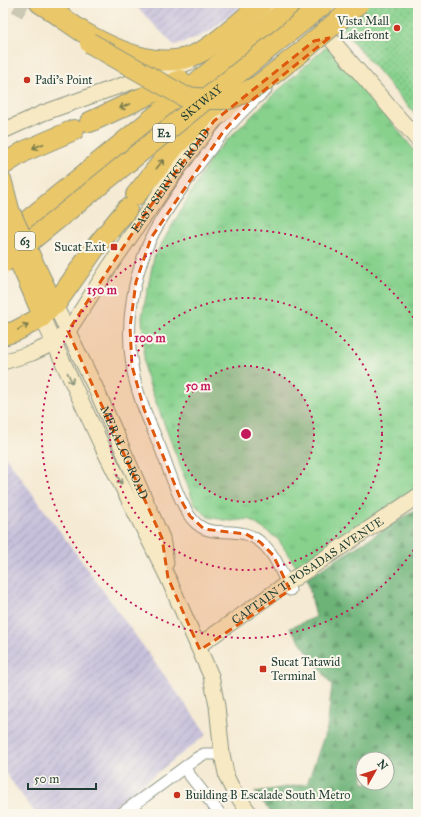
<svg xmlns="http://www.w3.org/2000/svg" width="421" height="817" font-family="'IM FELL Great Primer',serif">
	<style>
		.industrial { fill: url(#industrial-furrows) }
		.grass { fill: url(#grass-tufts); stroke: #538760 }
		.forest { fill: url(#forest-firs); stroke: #467856; fill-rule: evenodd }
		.park { fill: url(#park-dots); stroke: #538760 }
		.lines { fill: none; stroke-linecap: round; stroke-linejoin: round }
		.highway-tunnel { stroke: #cac7b3; stroke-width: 20; stroke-dasharray: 20 10; stroke-linecap: butt }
		.street-casing { stroke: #8a9484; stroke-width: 13 }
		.secondary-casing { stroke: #8a9484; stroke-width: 17 }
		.primary-casing { stroke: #8a9484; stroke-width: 19 }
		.highway-casing { stroke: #8a9484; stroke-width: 22 }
		.street { stroke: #fff; stroke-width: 11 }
		.secondary { stroke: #f7e9c3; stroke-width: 15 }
		.primary { stroke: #eac769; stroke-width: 17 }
		.highway { stroke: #eac769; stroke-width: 20 }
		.primary-bridge-casing { stroke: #8a9484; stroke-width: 19; stroke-linecap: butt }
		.highway-bridge-casing { stroke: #8a9484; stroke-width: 22; stroke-linecap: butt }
		.primary-bridge { stroke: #eac769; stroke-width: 17 }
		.highway-bridge { stroke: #eac769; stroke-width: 20 }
		.oneway { stroke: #7a7b4c }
		.oneway2 { stroke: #8b937c }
		.marked { fill: #de580e; fill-opacity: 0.2; stroke: #de580e; stroke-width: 3; stroke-dasharray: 8 5; stroke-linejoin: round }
		.ring { fill: none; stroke: #c2185b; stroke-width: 2; stroke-dasharray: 2 4 }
		.poi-dot { fill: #c8321e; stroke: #fbf7ec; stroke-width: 1.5 }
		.labels { text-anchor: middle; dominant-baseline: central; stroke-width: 4; stroke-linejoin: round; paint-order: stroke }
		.shield { fill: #fbf7ec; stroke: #61756b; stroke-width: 1 }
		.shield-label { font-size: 11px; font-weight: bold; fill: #1f3d34 }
		.poi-label { font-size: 12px; fill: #1f3d34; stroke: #fbf7ec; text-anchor: start }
		.street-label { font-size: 12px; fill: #1f3d34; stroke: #fbf7ec }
		.centre { fill: #c2185b; stroke: #fbf7ec; stroke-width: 2 }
		.ring-label { font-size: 12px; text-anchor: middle; font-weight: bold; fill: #c2185b; stroke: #fbf7ec; stroke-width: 4; stroke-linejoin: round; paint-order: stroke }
	</style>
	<defs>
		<pattern id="industrial-furrows" width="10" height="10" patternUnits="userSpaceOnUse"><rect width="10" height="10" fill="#c6c0da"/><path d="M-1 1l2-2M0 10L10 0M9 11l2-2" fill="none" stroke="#a09db2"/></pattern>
		<pattern id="grass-tufts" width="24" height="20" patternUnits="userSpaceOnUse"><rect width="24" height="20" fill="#87d18d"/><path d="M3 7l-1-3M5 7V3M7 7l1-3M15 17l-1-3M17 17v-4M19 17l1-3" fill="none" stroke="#6eab74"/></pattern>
		<pattern id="forest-firs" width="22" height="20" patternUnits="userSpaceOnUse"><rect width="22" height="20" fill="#6db378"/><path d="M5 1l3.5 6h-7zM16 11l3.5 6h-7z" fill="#599363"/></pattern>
		<pattern id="park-dots" width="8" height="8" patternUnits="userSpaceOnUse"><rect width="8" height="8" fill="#87d18d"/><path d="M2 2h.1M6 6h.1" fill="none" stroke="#6eab74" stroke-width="1.8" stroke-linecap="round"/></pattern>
	</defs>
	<rect width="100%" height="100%" fill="#fbf7ec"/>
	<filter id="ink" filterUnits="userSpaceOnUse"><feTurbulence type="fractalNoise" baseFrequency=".025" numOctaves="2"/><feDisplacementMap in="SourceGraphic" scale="8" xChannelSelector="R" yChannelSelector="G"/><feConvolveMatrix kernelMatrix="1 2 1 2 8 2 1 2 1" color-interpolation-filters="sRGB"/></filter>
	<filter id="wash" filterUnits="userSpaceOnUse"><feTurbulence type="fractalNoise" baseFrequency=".012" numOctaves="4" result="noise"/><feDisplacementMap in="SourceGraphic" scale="16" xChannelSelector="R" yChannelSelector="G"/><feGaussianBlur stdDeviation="0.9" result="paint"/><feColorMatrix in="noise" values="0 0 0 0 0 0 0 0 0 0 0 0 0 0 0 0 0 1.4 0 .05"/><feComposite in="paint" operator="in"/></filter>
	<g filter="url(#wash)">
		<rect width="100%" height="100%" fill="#f5ead3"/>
		<g class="industrial">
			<path d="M 133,3 L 247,3 L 210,31 L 194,39 L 174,45 Z"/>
			<path d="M 3,453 L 207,734 L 104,814 L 36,814 L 3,770 Z"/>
		</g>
		<path class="grass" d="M 329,44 L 418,155 L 418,487 L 297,568 L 278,539 L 249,519 L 231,521 L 208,517 L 195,505 L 145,373 L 142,317 L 154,257 L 214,153 L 271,97 Z"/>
		<path class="forest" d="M 418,508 L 418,814 L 272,814 L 255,792 L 307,784 L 327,728 L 332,685 L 290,628 L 316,617 L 307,578 ZM 363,759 L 387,759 L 387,783 L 363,783 Z"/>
		<path class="park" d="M 365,3 L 418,3 L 418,118 L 338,24 Z"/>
	</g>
	<g filter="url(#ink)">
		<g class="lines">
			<path class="highway-tunnel" d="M 17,3 L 27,9"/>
			<defs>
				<g id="street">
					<path d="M 266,90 C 235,115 212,146 189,178 C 176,197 161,217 151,238 C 133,276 125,324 132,365 C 136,394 149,421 160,447 C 169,469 176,495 189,515 C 205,539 223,528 245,534 C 250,535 255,538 259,541 C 275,552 281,573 290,590"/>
					<path d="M 184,768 L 220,814"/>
					<path d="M 121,814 L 197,758 L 204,754 L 222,754"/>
				</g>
				<g id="secondary">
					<path d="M 256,18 L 276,3"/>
					<path d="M 322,29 L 418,140"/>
					<path d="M 3,131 L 43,113 L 102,92 L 188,63"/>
					<path id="s1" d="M 55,305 L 96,389 L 162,538 L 166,563"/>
					<path d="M 42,317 L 101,444 L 168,578 L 211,676 L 217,706 L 222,754 L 227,778 L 232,788 L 250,814"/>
					<path id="s2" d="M 3,362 L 32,353 L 54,343 L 68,331 L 108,269 L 170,179 L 214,121 L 243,96"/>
					<path id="s3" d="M 198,646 L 286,584 L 418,496"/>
				</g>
				<g id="primary">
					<path d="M 3,181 L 11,211"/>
					<path d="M 25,277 L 42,317 L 55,305 L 39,272"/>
				</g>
				<g id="highway">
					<path d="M 40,3 C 55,12 69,23 83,32 C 116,51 163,73 201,52 C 223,39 243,19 262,3"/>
					<path d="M 90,122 L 180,80"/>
					<path d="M 3,165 L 25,151 L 74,130"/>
					<path d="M 136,195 L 174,147 L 231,89"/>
					<path d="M 5,239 L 294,3"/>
					<path d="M 55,305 L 95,248 L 127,209"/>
					<path d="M 3,335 L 16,331 L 42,317"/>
				</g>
			</defs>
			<use href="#street" class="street-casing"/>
			<use href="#secondary" class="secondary-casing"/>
			<use href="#primary" class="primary-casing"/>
			<use href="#highway" class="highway-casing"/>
			<use href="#street" class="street"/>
			<use href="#secondary" class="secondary"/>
			<use href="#primary" class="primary"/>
			<use href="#highway" class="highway"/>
			<defs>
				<g id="primary-bridge">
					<path d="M 11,211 L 39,272"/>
					<path d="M 3,229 L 25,277"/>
				</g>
				<g id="highway-bridge">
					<path d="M 90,43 L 185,97 L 209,99 L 229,99 L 242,94 L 259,85 L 300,53 L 359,3"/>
					<path id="s4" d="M 3,263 L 325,3"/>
				</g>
			</defs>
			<use href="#primary-bridge" class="primary-bridge-casing"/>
			<use href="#highway-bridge" class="highway-bridge-casing"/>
			<use href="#primary-bridge" class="primary-bridge"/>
			<use href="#highway-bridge" class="highway-bridge"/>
		</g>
		<defs><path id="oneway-shaft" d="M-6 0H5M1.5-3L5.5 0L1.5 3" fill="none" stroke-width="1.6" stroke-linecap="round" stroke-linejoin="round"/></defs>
		<g class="oneway">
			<use href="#oneway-shaft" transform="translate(125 106) rotate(155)"/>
			<use href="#oneway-shaft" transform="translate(38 146) rotate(157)"/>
			<use href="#oneway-shaft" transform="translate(160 164) rotate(-52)"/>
			<use href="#oneway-shaft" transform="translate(23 327) rotate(-29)"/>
		</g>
		<g class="oneway2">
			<use href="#oneway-shaft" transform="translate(70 378) rotate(65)"/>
			<use href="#oneway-shaft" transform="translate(119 479) rotate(63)"/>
		</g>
	</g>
	<path class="marked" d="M 329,38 L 251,101 L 223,132 L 151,238 L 136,282 L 130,327 L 132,366 L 144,409 L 181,500 L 190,516 L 204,529 L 246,534 L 260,542 L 273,555 L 290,590 L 200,650 L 168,578 L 162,538 L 68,331 L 149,208 L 214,121 L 314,41 Z"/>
	<circle cx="246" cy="434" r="68" fill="#c2185b" fill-opacity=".12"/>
	<g class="ring">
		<circle cx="246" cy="434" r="68"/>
		<circle cx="246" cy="434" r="136"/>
		<path d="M417 545A204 204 0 1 1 417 323"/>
	</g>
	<g class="poi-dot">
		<circle cx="397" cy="28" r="4"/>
		<circle cx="27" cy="80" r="4"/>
		<rect x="110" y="243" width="8" height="8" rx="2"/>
		<rect x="259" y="665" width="8" height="8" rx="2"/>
		<circle cx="177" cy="795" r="4"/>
	</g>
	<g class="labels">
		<g class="shield">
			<rect x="153" y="124" width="22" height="18" rx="3"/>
			<rect x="15" y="232" width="20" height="18" rx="3"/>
		</g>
		<g class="shield-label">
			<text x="164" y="133">E2</text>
			<text x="25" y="241">63</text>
		</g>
		<g class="poi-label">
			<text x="389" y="21" text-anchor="end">Vista Mall<tspan x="389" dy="14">Lakefront</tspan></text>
			<text x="35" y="80">Padi's Point</text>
			<text x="106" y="247" text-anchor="end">Sucat Exit</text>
			<text x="271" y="662">Sucat Tatawid<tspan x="271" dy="14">Terminal</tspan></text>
			<text x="185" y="795">Building B Escalade South Metro</text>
		</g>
		<g class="street-label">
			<text stroke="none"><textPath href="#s4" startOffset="255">SKYWAY</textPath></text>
			<text stroke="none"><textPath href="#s2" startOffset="255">EAST SERVICE ROAD</textPath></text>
			<text stroke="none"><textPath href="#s1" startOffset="163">MERALCO ROAD</textPath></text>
			<text stroke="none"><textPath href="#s3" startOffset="133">CAPTAIN T. POSADAS AVENUE</textPath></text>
		</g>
	</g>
	<circle cx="246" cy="434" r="6" class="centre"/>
	<g class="ring-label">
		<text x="102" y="294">150 m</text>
		<text x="150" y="342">100 m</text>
		<text x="198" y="390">50 m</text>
	</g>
	<rect width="421" height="817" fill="none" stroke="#fbf7ec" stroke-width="16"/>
	<g transform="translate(375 771) rotate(51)"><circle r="19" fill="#fbf7ec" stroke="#a3ada2"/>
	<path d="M0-3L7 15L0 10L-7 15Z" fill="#c8321e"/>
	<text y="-6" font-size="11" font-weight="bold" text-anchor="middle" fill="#1f3d34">N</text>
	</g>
	<path d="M28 783v6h68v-6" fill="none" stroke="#1f3d34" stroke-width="2"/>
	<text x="34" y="783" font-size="12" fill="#1f3d34" stroke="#fbf7ec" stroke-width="3" paint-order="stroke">50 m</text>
</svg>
